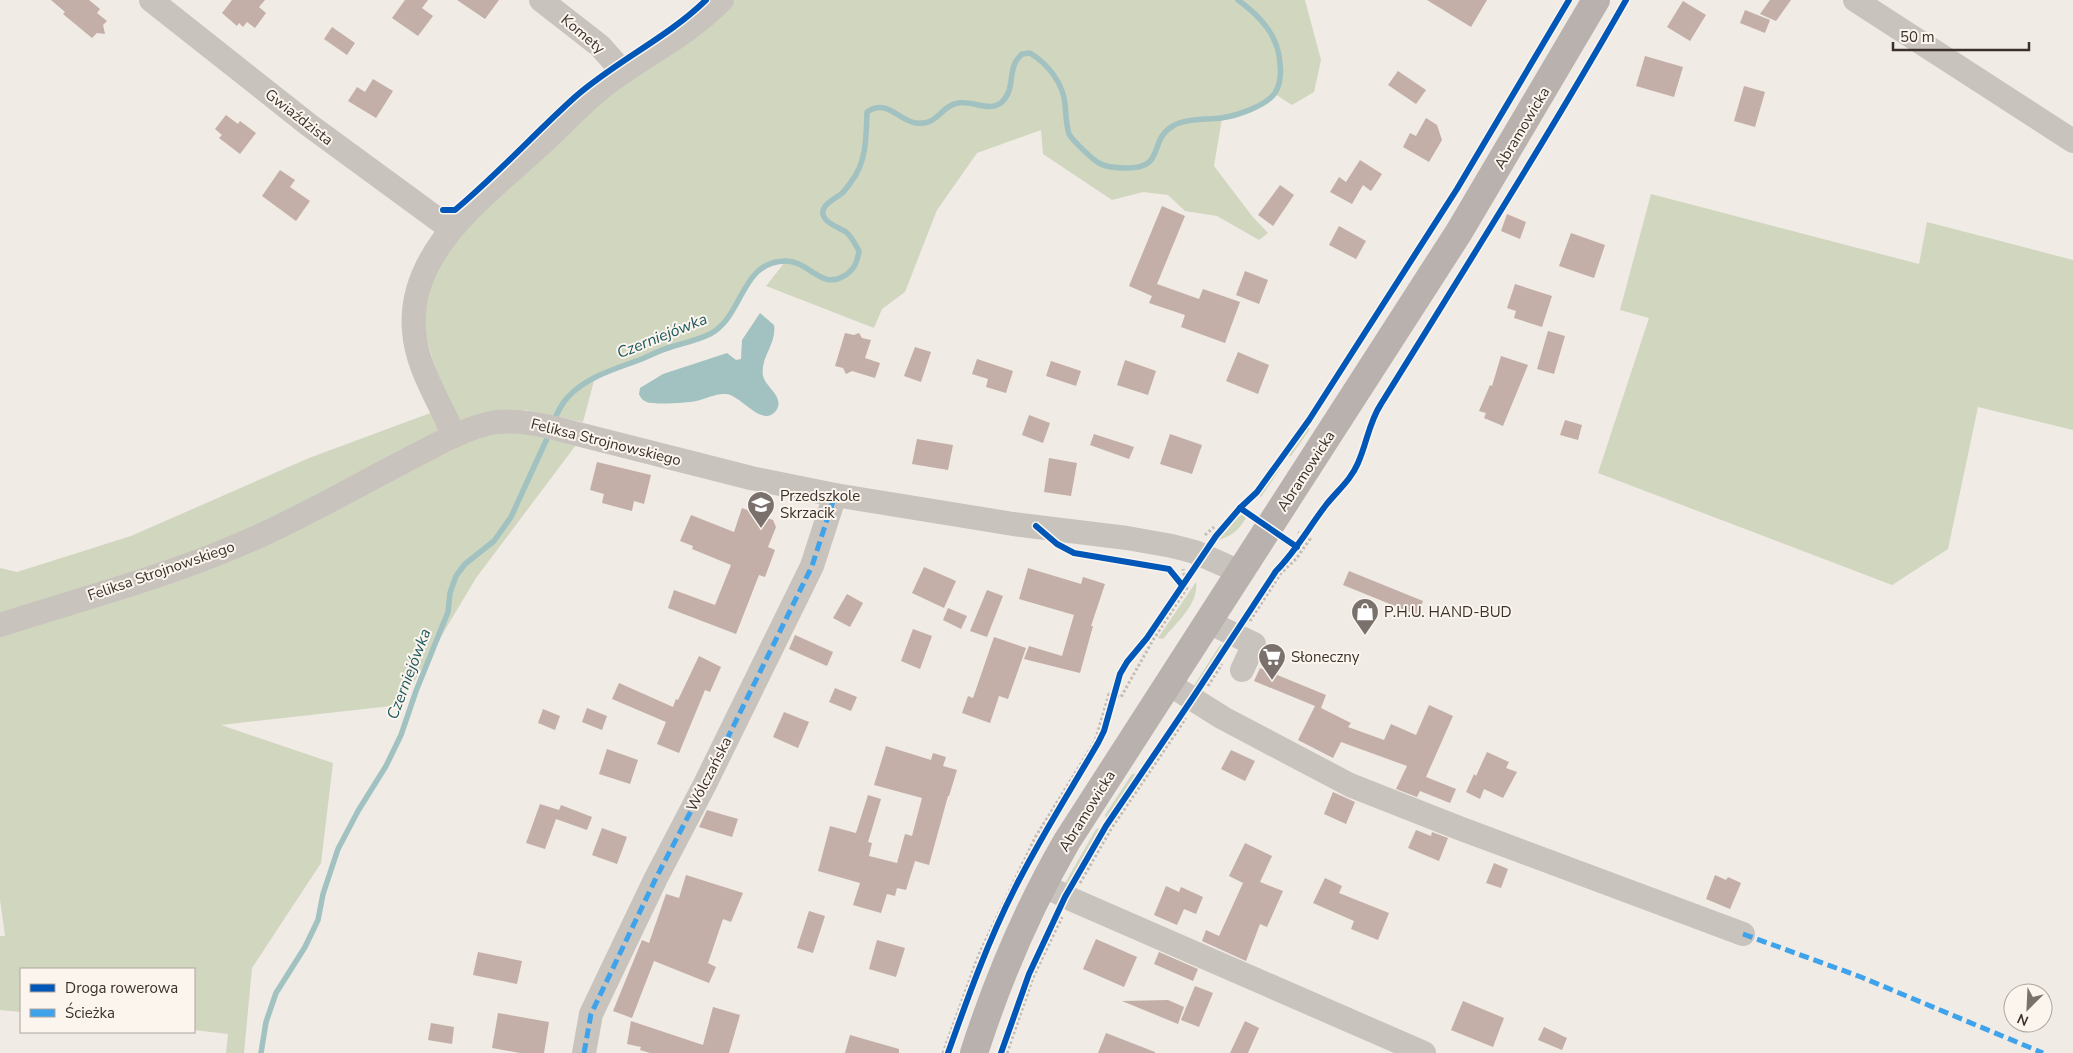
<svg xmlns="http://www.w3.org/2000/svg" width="2073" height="1053" font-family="'Nunito Sans',sans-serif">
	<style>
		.green { fill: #d1d6bf }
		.water { fill: #a1c2c1 }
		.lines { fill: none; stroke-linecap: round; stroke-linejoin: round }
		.stream { stroke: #a1c2c1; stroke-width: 5.5 }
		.building { fill: #c3afa7 }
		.path { stroke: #c2bbb6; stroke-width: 3; stroke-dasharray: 2.5 2.5; stroke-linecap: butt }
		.minor { stroke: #c9c3be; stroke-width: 24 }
		.major { stroke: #b8b1ad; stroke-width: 28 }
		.quiet { stroke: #3fa3eb; stroke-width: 5; stroke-dasharray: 10 5; stroke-linecap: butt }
		.cycleway-casing { stroke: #fbf5ee; stroke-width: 9 }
		.cycleway { stroke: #0057b8; stroke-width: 6 }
		.labels { text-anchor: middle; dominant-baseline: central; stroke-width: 4; stroke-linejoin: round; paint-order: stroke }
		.street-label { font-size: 15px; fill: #3b302b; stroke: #fbf5ee }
		.poi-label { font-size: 15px; fill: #3b302b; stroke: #fbf5ee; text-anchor: start }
		.water-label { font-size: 16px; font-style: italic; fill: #1f5a5e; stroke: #fbf5ee }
	</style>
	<rect width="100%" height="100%" fill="#f0ebe5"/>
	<g class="green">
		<path d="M 735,0 L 1305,0 L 1321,60 L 1314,92 L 1292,105 L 1275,94 C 1259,107 1242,113 1222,118 L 1214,166 L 1252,216 L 1268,233 L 1259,240 L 1217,216 L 1185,211 L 1168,195 L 1143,192 L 1112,200 L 1043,154 L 1041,130 L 977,153 L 937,210 L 905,292 L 882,309 L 874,328 L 766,286 L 785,262 C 747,265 748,287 731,313 C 729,318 726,323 722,326 C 707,338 688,341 670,347 C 644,355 620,367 595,377 L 583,422 L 525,410 L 529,435 L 576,445 L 476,578 L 400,705 L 221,725 L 333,763 L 321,863 L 252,968 L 244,1053 L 226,1053 L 228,1034 L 194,1030 L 194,969 L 21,969 L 21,1012 L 0,1010 L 0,936 L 5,936 L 0,899 L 0,568 L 17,572 L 131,536 L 309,458 L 452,405 L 436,371 L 425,333 L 425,313 L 433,276 L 466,227 L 599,100 Z"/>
		<path d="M 1651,194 L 1919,264 L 1927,222 L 2073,260 L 2073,430 L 1978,407 L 1948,549 L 1892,585 L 1598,473 L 1649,318 L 1620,310 Z"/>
		<path d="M 1308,426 L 1310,429 L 1291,456 L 1286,457 Z"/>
		<path d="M 1279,466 L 1280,469 L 1261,497 L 1257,494 Z"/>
		<path d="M 1242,515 L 1246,518 C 1239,530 1231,537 1217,540 L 1235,517 Z"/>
		<path d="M 1196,582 C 1199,604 1176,623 1163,639 L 1158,638 Z"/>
		<path d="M 1225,644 L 1192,693 L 1191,690 L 1220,645 Z"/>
		<path d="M 1132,774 L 1136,774 L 1106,819 L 1105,815 Z"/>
		<path d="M 1100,828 L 1066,889 L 1064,885 L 1096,829 Z"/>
	</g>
	<path class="water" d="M 760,313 L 774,325 C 777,344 760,357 763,376 C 765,387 787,398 775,412 C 761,427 741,395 726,394 C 717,393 705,399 696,401 C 687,403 655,405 647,402 C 642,400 641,398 639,394 L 640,388 L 663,374 L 727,353 L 736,360 L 741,359 L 742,340 Z"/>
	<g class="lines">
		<g class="stream">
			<path d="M 553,423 C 557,413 561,404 568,397 C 586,377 615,369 639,360 C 649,356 660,350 671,347 C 684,343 698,340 710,334 C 744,316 740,261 786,261 C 808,261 822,290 844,276 C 854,270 857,263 859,251 C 855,244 852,237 846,232 C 840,228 827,224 824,217 C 818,206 835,199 841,194 C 845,191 848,186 851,182 C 867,162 866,136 867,112 C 887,98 899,121 916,123 C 938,126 940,106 958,103 C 972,100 990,113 1002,102 C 1014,90 1009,76 1015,63 C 1016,60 1020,56 1022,54 L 1030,53 C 1048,64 1063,83 1065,104 C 1066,114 1066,125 1069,134 C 1072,140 1093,160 1099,163 C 1106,167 1117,168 1125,168 C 1167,169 1147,141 1173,126 C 1186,118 1206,120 1221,118 C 1236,116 1266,106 1275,93 C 1280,85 1281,73 1280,64 C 1279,36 1260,16 1238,0"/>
			<path d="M 261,1053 L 266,1022 L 276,993 L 305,947 L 318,920 L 323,894 L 338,849 L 358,811 L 386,766 L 401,735 L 416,691 L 448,612 L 450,593 L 456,576 L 465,564 L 494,541 L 511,517 L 550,432"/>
		</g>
	</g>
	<g class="building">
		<path d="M 51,0 L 89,0 L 100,9 L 97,13 L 107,21 L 103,25 L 105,34 L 97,33 L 92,38 L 63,14 L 65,12 Z"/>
		<path d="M 232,0 L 265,0 L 259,7 L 266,13 L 255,28 L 247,22 L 243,27 L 239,23 L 237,26 L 222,13 Z"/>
		<path d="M 405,0 L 428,0 L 422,8 L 433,16 L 418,36 L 392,18 Z"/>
		<path d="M 457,0 L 499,0 L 485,19 Z"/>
		<path d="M 1427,0 L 1487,0 L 1471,27 Z"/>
		<path d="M 1770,0 L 1791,0 L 1776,21 L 1760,14 Z"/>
		<path d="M 1683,1 L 1706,15 L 1690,41 L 1667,27 Z"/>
		<path d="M 1745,10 L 1770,20 L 1765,33 L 1740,23 Z"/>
		<path d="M 332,27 L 355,43 L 347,55 L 324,39 Z"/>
		<path d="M 1645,56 L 1683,67 L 1674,97 L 1636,86 Z"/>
		<path d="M 1398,71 L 1426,90 L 1416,104 L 1388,85 Z"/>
		<path d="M 373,79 L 393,91 L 376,118 L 348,101 L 357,87 L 365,92 Z"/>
		<path d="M 1744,86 L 1765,92 L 1755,127 L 1734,121 Z"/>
		<path d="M 226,115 L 238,124 L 240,121 L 256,133 L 240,154 L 219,138 L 222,135 L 215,129 Z"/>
		<path d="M 1426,118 L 1437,125 L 1442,140 L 1429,162 L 1403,147 L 1410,133 L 1416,136 Z"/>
		<path d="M 1360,160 L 1382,174 L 1371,191 L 1363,185 L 1352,204 L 1330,192 L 1339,177 L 1346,182 Z"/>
		<path d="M 280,170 L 295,180 L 290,187 L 310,201 L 296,221 L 262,196 Z"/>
		<path d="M 1280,185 L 1294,195 L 1273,226 L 1258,215 Z"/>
		<path d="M 1162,206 L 1185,216 L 1157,284 L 1199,299 L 1203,289 L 1240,302 L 1225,343 L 1181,327 L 1185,315 L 1149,303 L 1152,296 L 1129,286 Z"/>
		<path d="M 1507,214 L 1526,222 L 1520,239 L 1501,231 Z"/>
		<path d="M 1339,226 L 1366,241 L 1356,259 L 1329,245 Z"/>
		<path d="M 1571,233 L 1605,245 L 1594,278 L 1559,266 Z"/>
		<path d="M 1245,271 L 1268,280 L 1259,304 L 1236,295 Z"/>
		<path d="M 1515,284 L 1552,296 L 1542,327 L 1514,318 L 1516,311 L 1507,308 Z"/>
		<path d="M 1548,331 L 1565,336 L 1554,374 L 1537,369 Z"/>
		<path d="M 845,333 L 854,335 L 859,333 L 862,338 L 871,340 L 865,358 L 880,363 L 875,378 L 852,371 L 846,374 L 843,368 L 835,366 Z"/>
		<path d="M 915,347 L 931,352 L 921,382 L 904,376 Z"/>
		<path d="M 1238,352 L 1269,365 L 1258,394 L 1226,381 Z"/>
		<path d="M 1501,356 L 1528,365 L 1503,426 L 1484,418 L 1486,413 L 1479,411 L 1490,385 L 1492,386 Z"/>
		<path d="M 977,359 L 1013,371 L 1006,393 L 986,387 L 988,379 L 972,374 Z"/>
		<path d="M 1125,360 L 1156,371 L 1148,395 L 1117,385 Z"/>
		<path d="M 1051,361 L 1081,371 L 1076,386 L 1046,376 Z"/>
		<path d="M 1029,415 L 1050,423 L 1043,443 L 1022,435 Z"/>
		<path d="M 1565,420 L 1582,425 L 1578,440 L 1560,435 Z"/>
		<path d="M 1094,434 L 1134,447 L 1129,459 L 1090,445 Z"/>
		<path d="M 1170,434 L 1202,445 L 1192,474 L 1160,464 Z"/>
		<path d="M 917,439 L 953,445 L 948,470 L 912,464 Z"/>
		<path d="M 1049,458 L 1077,463 L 1071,496 L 1044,492 Z"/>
		<path d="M 597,462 L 651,475 L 644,504 L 634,501 L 632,511 L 602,503 L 604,494 L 590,490 Z"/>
		<path d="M 742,508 L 773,520 L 776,527 L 768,547 L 775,550 L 765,577 L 759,575 L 736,634 L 668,608 L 674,590 L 715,605 L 731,565 L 692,549 L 693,546 L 680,541 L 691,515 L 734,532 Z"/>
		<path d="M 924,567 L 956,581 L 944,608 L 912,593 Z"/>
		<path d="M 1028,568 L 1081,584 L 1083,577 L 1105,584 L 1091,626 L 1093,626 L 1080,673 L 1024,659 L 1029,646 L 1062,656 L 1074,615 L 1019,599 Z"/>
		<path d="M 1349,571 L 1423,601 L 1417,615 L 1343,585 Z"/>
		<path d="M 987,590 L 1003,596 L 987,637 L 970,631 Z"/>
		<path d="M 847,594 L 863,603 L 850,627 L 833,618 Z"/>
		<path d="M 948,608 L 967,616 L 961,629 L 943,620 Z"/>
		<path d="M 913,629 L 932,636 L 920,669 L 901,661 Z"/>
		<path d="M 795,635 L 833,652 L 827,666 L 789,649 Z"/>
		<path d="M 994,637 L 1026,648 L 1008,699 L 999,696 L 990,723 L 962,713 L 968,696 L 973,698 Z"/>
		<path d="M 699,656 L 721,667 L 710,692 L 705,690 L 679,753 L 657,744 L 666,722 L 612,699 L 619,683 L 673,707 L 676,699 L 678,700 Z"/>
		<path d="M 1260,668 L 1326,695 L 1321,708 L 1351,723 L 1348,727 L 1384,740 L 1391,724 L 1416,735 L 1429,705 L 1453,716 L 1426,777 L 1456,789 L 1450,803 L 1420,791 L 1417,797 L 1396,789 L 1407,766 L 1341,742 L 1333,758 L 1298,740 L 1315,706 L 1254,681 Z"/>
		<path d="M 835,688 L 857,697 L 851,711 L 829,702 Z"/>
		<path d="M 587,708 L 607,716 L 602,730 L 582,722 Z"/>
		<path d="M 543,709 L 560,716 L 555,730 L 538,723 Z"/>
		<path d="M 784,712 L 809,722 L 798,748 L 773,737 Z"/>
		<path d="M 886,746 L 931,760 L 933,753 L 946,757 L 943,766 L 957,770 L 949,796 L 948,796 L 929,865 L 915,861 L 906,890 L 897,888 L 895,896 L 887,894 L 881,913 L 853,905 L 860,883 L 818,871 L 830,826 L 856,833 L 868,795 L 881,799 L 868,842 L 872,843 L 869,856 L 897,863 L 905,834 L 912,836 L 922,798 L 874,785 Z"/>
		<path d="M 607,749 L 638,760 L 630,784 L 599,774 Z"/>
		<path d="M 1231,750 L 1255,761 L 1245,781 L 1221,769 Z"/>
		<path d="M 1487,752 L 1509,762 L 1506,768 L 1517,772 L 1503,798 L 1484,789 L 1480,799 L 1466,792 L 1474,774 L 1476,776 Z"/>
		<path d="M 1333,792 L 1355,802 L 1346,824 L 1324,814 Z"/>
		<path d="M 540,804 L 559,810 L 561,805 L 592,817 L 587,830 L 556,819 L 545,849 L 526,843 Z"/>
		<path d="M 707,810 L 738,819 L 732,837 L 699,827 Z"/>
		<path d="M 602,828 L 627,837 L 617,864 L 592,855 Z"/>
		<path d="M 1416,830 L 1431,836 L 1432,832 L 1448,838 L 1439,861 L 1408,848 Z"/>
		<path d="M 1245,843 L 1272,856 L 1260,882 L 1283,891 L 1267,927 L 1260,924 L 1246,961 L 1202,941 L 1206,930 L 1219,936 L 1243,883 L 1229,876 Z"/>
		<path d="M 1494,863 L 1508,869 L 1501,888 L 1486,883 Z"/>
		<path d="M 686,875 L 743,893 L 731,922 L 723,919 L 708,963 L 716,967 L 709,983 L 654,961 L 632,1018 L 613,1011 L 642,940 L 649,943 L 666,894 L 679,898 Z"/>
		<path d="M 1715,875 L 1726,880 L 1728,877 L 1741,883 L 1730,909 L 1706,899 Z"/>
		<path d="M 1325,878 L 1342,886 L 1339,893 L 1389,913 L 1378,940 L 1351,929 L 1354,921 L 1313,903 Z"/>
		<path d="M 1166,886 L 1179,892 L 1181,887 L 1203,897 L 1196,914 L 1184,909 L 1177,925 L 1154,915 Z"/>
		<path d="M 809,911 L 825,916 L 813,953 L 797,948 Z"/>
		<path d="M 1096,939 L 1137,957 L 1124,987 L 1083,969 Z"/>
		<path d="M 877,940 L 905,948 L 896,977 L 869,969 Z"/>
		<path d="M 478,952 L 522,961 L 517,984 L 473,975 Z"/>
		<path d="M 1159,952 L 1198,969 L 1193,981 L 1154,964 Z"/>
		<path d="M 1195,986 L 1213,993 L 1199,1027 L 1181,1020 Z"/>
		<path d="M 1168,1000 L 1184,1007 L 1178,1024 L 1122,1001 Z"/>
		<path d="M 1463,1001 L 1504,1018 L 1493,1047 L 1451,1030 Z"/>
		<path d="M 713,1007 L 740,1015 L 729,1053 L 650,1053 L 640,1050 L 641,1047 L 627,1044 L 631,1021 L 703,1045 Z"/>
		<path d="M 498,1013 L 549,1022 L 544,1053 L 520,1053 L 492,1048 Z"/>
		<path d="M 1245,1021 L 1259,1028 L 1248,1053 L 1230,1053 Z"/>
		<path d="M 431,1023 L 454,1027 L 452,1044 L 428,1040 Z"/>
		<path d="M 1544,1027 L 1567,1038 L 1562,1050 L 1538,1040 Z"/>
		<path d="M 1106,1033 L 1155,1052 L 1155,1053 L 1098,1053 Z"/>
		<path d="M 850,1035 L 899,1049 L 899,1053 L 845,1053 Z"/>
	</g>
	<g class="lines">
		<g class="path">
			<path d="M 1205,535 L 1214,527"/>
			<path d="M 1250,621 L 1281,573 L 1296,559 L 1310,539 L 1298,532"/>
			<path d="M 1208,686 L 1222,664"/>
			<path d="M 1080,883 L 1111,829 L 1186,718"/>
			<path d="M 943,1053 L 979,954 L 1036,836 L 1095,741 L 1109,694 L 1121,697 L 1153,640 L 1187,588 L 1183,569"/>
			<path d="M 1007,1053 L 1034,975 L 1062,917"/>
		</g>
		<g class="minor">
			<path d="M 151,0 L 309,125 L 451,229"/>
			<path d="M 541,0 L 600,46 L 623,72"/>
			<path d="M 1855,0 L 2073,141"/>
			<path d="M 454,436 C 440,401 417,370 414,331 C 407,251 485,196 537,148 C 562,126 583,101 609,82 C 647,54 689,34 722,0"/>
			<path d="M 1208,622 L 1254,644 L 1242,670"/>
			<path d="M 0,625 C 78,600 158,579 234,547 C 292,523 347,491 403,462 C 433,447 464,427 497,422 C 515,420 532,423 550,427 L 751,478 L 835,495 L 1013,524 L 1127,538 L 1172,546 L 1195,552 L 1240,572"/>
			<path d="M 1169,684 L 1223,718 L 1350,785 L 1459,828 L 1743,934"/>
			<path d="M 1043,885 L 1073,900 L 1424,1053"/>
			<path d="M 584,1053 L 591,1014 L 656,878 L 705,784 L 812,566 L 835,495"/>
		</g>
		<path class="major" d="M 974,1053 C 998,979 1028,908 1067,841 L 1459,232 L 1596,0"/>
		<g class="quiet">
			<path d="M 1743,934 L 1861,977 L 2043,1053"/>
			<path d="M 584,1053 L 591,1014 L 656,878 L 705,784 L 812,566 L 835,495"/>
		</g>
		<defs>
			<g id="cycleway">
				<path d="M 443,210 L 455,210 C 497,175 534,134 575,97 C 616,61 667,38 706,0"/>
				<path d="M 1240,508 L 1297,547"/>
				<path d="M 1036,526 L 1057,544 L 1074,553 L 1169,569 L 1182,585"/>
				<path d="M 948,1053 C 968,997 988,941 1015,888 C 1040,838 1070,791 1098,743 L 1104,731 L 1120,674 L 1127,662 L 1147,638 L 1216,536 L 1240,508 L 1257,492 L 1309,420 L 1457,189 L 1569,0"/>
				<path d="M 1001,1053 L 1029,974 L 1065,897 L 1106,826 L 1192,699 L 1276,571 C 1296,551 1309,527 1326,505 C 1337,491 1351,480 1358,463 C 1367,443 1369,422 1381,404 C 1464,270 1548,137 1626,0"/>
			</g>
		</defs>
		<use href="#cycleway" class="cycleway-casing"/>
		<use href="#cycleway" class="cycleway"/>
	</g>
	<defs>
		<symbol id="school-pin" viewBox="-11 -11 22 30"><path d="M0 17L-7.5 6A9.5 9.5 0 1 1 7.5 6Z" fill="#7a716c" stroke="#fbf5ee"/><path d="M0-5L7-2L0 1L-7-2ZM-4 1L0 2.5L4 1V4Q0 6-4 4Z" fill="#fff"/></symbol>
		<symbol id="shop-pin" viewBox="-11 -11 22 30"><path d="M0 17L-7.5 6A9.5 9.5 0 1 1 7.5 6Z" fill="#7a716c" stroke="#fbf5ee"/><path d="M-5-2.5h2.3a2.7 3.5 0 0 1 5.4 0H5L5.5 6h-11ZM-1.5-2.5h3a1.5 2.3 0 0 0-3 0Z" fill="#fff"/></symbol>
		<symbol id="supermarket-pin" viewBox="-11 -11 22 30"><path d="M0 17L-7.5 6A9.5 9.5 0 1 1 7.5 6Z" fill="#7a716c" stroke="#fbf5ee"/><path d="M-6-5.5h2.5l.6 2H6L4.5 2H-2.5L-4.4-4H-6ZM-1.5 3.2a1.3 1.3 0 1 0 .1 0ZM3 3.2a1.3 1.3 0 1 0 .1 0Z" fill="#fff"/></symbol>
	</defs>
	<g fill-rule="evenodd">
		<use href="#school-pin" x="745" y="489" width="32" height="43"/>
		<use href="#shop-pin" x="1349" y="596" width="32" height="43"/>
		<use href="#supermarket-pin" x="1256" y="641" width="32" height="43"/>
	</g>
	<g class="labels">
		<g class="street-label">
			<text transform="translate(583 34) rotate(40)">Komety</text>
			<text transform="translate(299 117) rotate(38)">Gwiaździsta</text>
			<text transform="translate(1522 128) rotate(-59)">Abramowicka</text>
			<text transform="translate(606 442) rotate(14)">Feliksa Strojnowskiego</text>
			<text transform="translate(1306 471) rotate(-57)">Abramowicka</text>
			<text transform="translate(161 571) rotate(-19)">Feliksa Strojnowskiego</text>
			<text transform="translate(709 774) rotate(-63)">Wólczańska</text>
			<text transform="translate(1087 811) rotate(-58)">Abramowicka</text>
		</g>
		<g class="poi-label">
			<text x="780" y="496">Przedszkole<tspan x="780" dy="17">Skrzacik</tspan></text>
			<text x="1384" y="612">P.H.U. HAND-BUD</text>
			<text x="1291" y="657">Słoneczny</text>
		</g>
		<g class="water-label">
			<text transform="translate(662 336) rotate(-22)">Czerniejówka</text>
			<text transform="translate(409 674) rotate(-69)">Czerniejówka</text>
		</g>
	</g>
	<rect x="20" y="968" width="175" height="65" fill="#fbf5ee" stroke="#aea6a0"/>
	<rect x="30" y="984" width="25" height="8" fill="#0057b8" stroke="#aea6a0"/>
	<text x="65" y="993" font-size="15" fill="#3b302b">Droga rowerowa</text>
	<rect x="30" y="1009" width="25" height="8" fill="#3fa3eb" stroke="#aea6a0"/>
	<text x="65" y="1018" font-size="15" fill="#3b302b">Ścieżka</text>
	<g transform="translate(2028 1008) rotate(204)"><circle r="24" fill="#fbf5ee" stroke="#aea6a0"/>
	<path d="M0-4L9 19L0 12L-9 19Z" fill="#7a716c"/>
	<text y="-8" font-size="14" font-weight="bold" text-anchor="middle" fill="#3b302b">N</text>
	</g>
	<path d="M1893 42v8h136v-8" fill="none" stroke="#3b302b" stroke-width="2.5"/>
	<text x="1900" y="42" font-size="15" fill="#3b302b" stroke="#fbf5ee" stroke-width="4" paint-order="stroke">50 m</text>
</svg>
